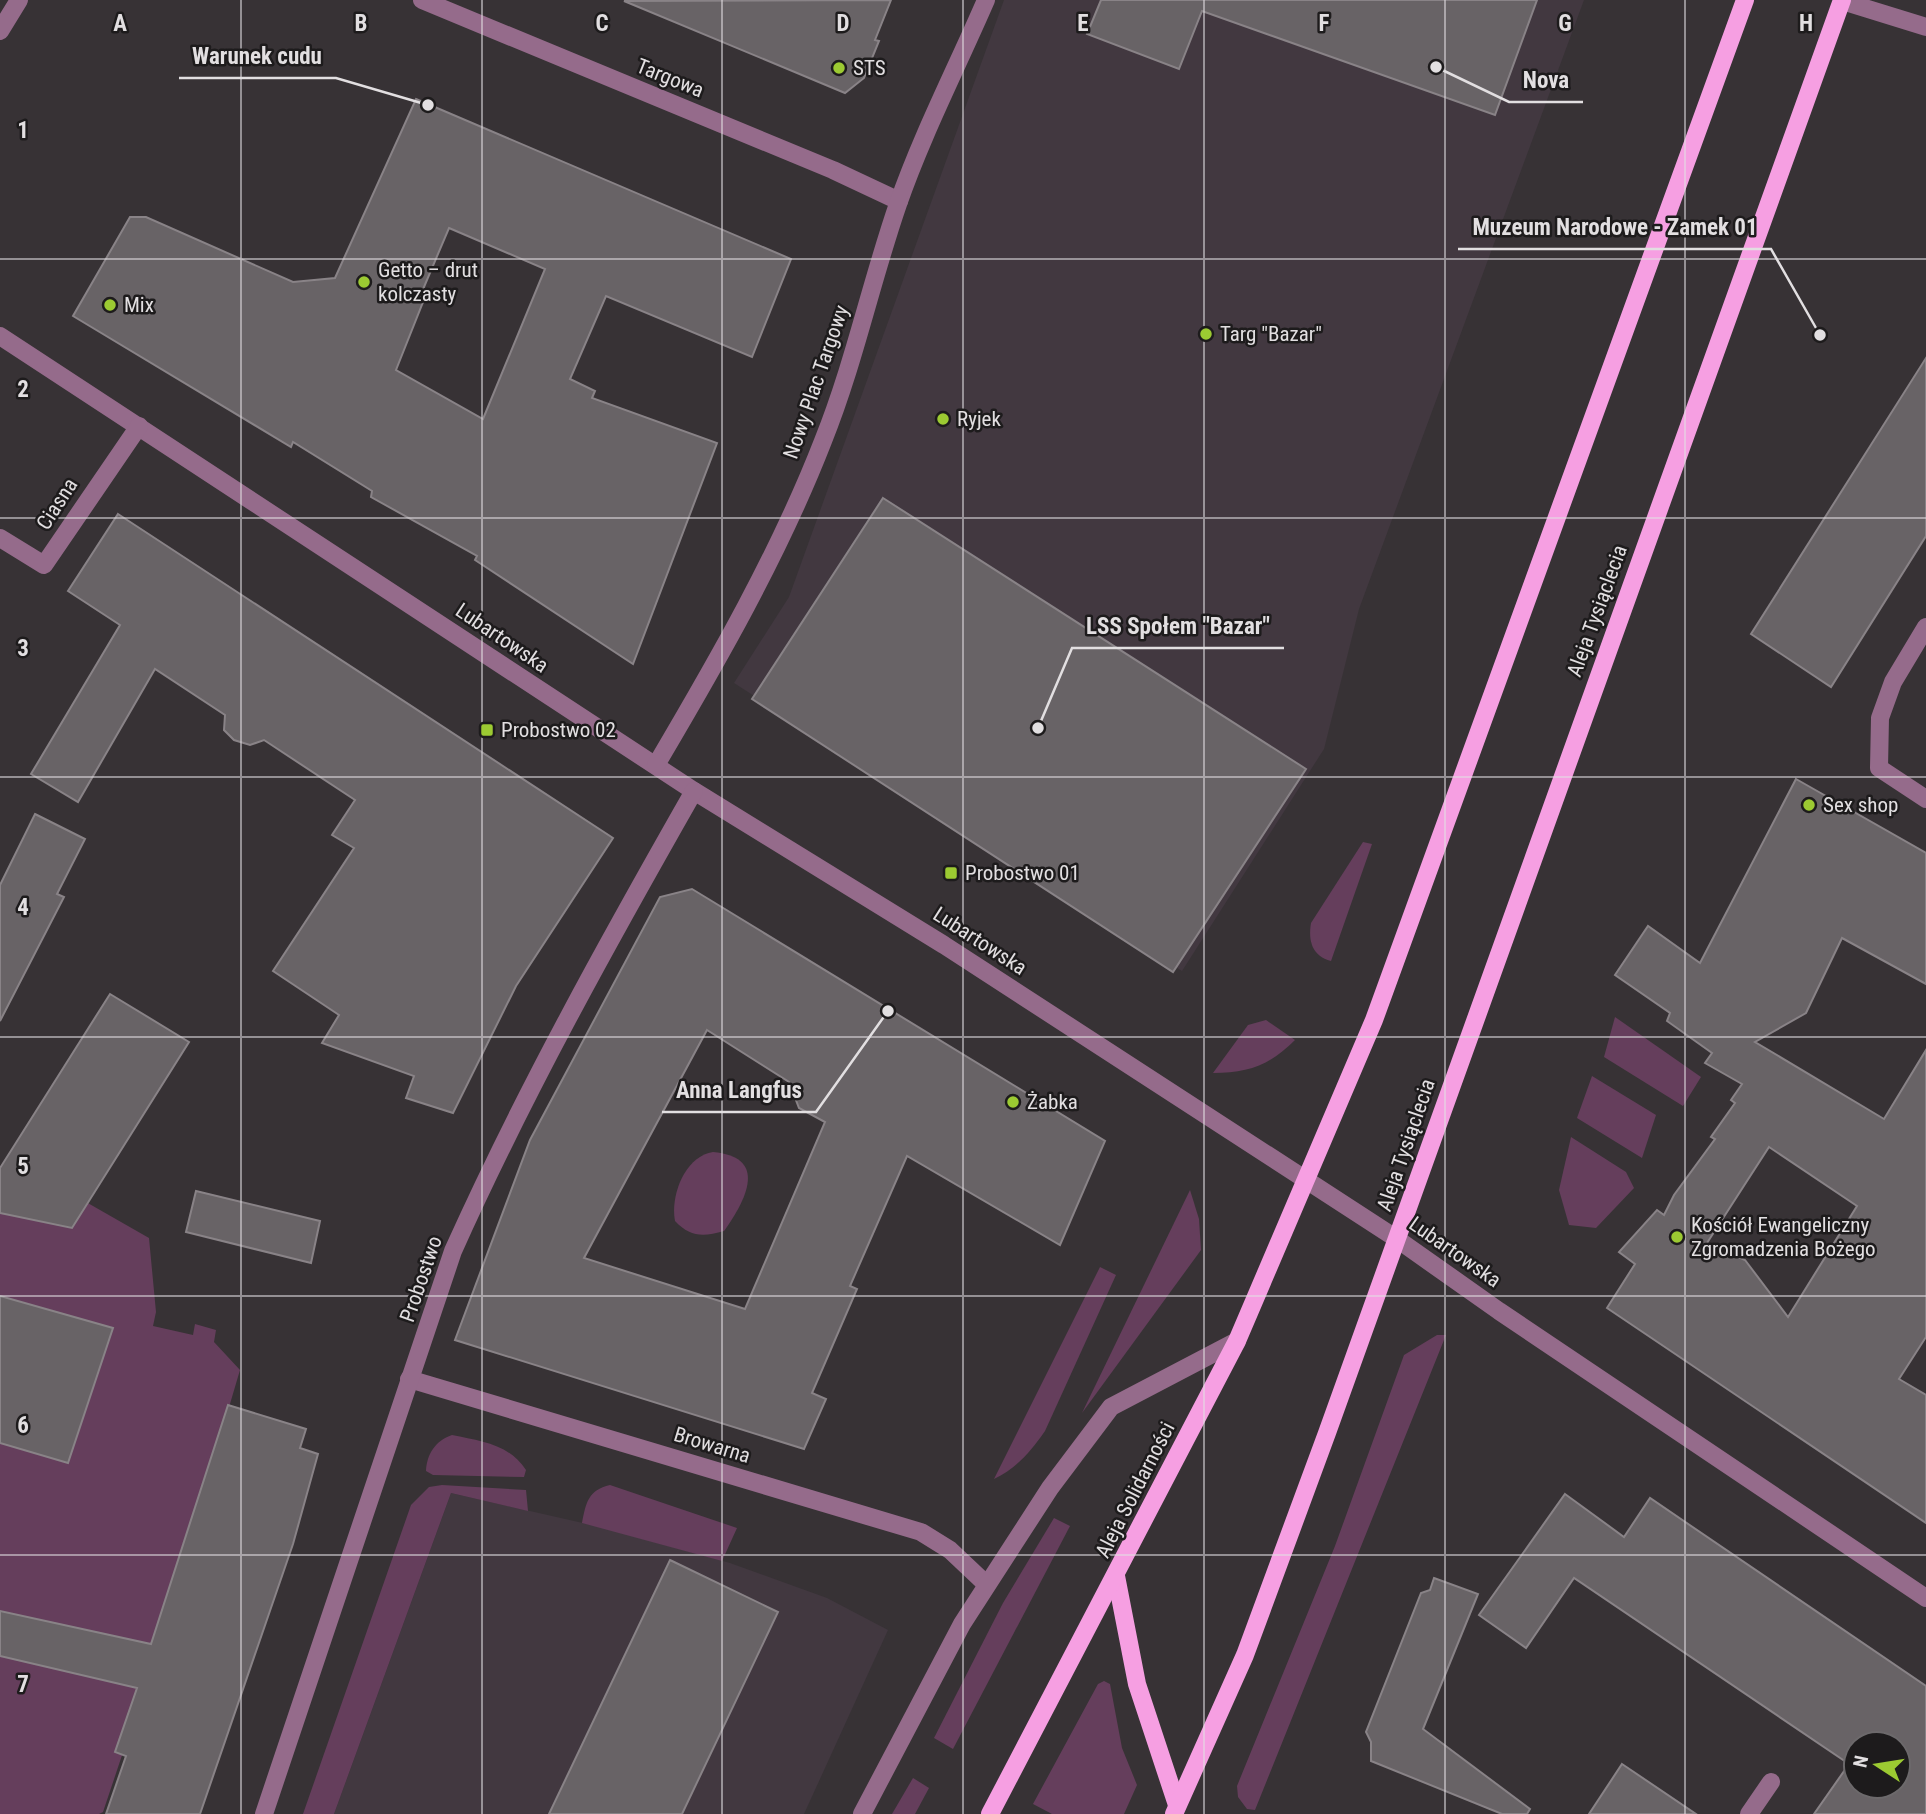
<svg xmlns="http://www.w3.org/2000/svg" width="1926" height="1814" font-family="'Roboto Condensed',sans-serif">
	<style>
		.built { fill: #423840 }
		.green { fill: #653e5c }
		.building { fill: #686366; stroke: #898387; stroke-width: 2; fill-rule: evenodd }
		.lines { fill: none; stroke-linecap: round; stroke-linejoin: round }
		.minor { stroke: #956b8b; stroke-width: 18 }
		.major { stroke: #f69fe2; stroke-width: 18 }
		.grid { fill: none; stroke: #e2dfe1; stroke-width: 2; stroke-opacity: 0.55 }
		.poi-dot { fill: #9cca32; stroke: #1d1b1c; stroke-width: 2.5 }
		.labels { text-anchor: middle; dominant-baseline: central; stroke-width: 5; stroke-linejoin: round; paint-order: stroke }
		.poi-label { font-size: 21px; fill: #e2dfe1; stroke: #1d1b1c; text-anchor: start }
		.street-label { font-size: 21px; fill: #e2dfe1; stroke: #1d1b1c }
		.grid-label { font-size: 23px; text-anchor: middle; font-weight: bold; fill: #e2dfe1; stroke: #1d1b1c; stroke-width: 5; stroke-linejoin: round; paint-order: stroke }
		.leader { fill: none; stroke: #e2dfe1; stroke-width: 2.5 }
		.callout-dot { fill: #e2dfe1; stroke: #1d1b1c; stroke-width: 2.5 }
		.callout-label { font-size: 23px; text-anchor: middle; font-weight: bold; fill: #e2dfe1; stroke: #1d1b1c; stroke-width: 5; stroke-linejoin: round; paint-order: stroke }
	</style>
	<rect width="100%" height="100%" fill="#373235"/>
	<g class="built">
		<path d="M 1004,0 L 1584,0 L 1359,609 L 1324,749 L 1182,971 L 734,683 L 789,597 Z"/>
		<path d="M 451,1493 L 596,1526 L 730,1563 L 827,1598 L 888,1630 L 804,1814 L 334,1814 Z"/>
	</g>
	<g class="green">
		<path d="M 1363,842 L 1372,844 L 1331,961 C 1312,956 1308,941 1311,923 Z"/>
		<path d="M 1615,1017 L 1701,1077 L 1683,1106 L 1604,1057 Z"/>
		<path d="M 1266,1020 L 1295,1040 C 1270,1065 1248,1073 1213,1073 L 1248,1025 Z"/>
		<path d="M 1592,1076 L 1656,1115 L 1642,1158 L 1577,1118 Z"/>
		<path d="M 1571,1137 L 1626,1172 L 1634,1188 L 1596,1228 L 1569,1225 L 1559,1190 Z"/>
		<path d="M 713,1152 C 769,1157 746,1200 724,1231 C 703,1237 690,1237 675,1221 C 670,1196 685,1156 713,1152 Z"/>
		<path d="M 0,1181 L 86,1202 L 149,1238 L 156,1312 L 153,1326 L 193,1335 L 195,1324 L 216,1330 L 214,1342 L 240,1370 L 157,1651 L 103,1812 L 99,1814 L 0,1814 Z"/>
		<path d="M 1190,1190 L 1199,1219 L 1201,1250 L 1082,1413 Z"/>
		<path d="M 1100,1267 L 1116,1275 L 1045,1431 C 1031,1451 1017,1468 994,1479 Z"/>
		<path d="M 1437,1335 L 1446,1335 L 1255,1810 L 1247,1809 L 1238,1797 L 1237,1786 L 1335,1546 L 1404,1355 Z"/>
		<path d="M 452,1435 C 481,1441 509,1444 526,1470 L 524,1477 L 433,1475 L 426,1471 C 427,1454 435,1441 452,1435 Z"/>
		<path d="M 442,1485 L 526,1490 L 528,1511 L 451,1493 L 334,1814 L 303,1814 L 411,1505 L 429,1487 Z"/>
		<path d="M 610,1485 L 737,1528 L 722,1561 L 582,1523 C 586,1503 588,1490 610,1485 Z"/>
		<path d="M 1054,1518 L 1070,1526 L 953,1749 L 934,1738 L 1003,1603 Z"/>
		<path d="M 1104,1681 L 1110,1684 L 1122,1748 L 1137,1785 L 1124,1814 L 1052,1814 L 1033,1804 L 1098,1684 Z"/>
		<path d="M 913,1778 L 929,1788 L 915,1814 L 892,1814 Z"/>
	</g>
	<g class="building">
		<path d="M 891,0 L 875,40 L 879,41 L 864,78 L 845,93 L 624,1 Z"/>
		<path d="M 1101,0 L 1537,0 L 1495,115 L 1202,11 L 1179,69 L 1087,34 Z"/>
		<path d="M 416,99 L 791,259 L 752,357 L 606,296 L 570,379 L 595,391 L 592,398 L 717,443 L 633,664 L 475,560 L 477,556 L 371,497 L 372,491 L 293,442 L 291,447 L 73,316 L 130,217 L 146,217 L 293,282 L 335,278 ZM 449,228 L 545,269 L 483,419 L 396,370 L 425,297 L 424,287 Z"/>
		<path d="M 1926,358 L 1926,536 L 1831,687 L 1751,634 Z"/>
		<path d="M 883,498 L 1306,769 L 1173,972 L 752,699 Z"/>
		<path d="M 118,514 L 613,838 L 516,986 L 453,1113 L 406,1098 L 414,1076 L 322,1043 L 339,1015 L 273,971 L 354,848 L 332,835 L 355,800 L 264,740 L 250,745 L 234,740 L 224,730 L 225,715 L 155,669 L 78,802 L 31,774 L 120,625 L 68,591 Z"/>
		<path d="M 1796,779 L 1926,853 L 1926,984 L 1842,938 L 1806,1013 L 1755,1042 L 1884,1119 L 1926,1050 L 1926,1337 L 1899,1379 L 1926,1395 L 1926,1523 L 1607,1308 L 1635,1264 L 1619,1252 L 1657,1210 L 1664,1215 L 1674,1195 L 1715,1139 L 1711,1137 L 1735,1103 L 1731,1100 L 1742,1084 L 1705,1063 L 1712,1053 L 1667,1021 L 1670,1013 L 1615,975 L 1648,926 L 1700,963 ZM 1769,1147 L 1857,1206 L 1788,1317 L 1745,1260 L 1707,1243 Z"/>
		<path d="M 35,814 L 85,839 L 57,894 L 64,897 L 0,1021 L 0,885 Z"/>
		<path d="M 692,889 L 1105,1141 L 1060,1245 L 907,1156 L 850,1286 L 857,1289 L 812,1393 L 826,1399 L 804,1449 L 455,1340 L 530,1140 L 660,897 ZM 707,1030 L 789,1082 L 799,1108 L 825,1122 L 745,1309 L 584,1258 Z"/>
		<path d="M 110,994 L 189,1042 L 72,1228 L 0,1213 L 0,1168 Z"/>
		<path d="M 196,1191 L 320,1221 L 311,1263 L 186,1232 Z"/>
		<path d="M 0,1296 L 113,1328 L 68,1463 L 0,1443 Z"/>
		<path d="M 228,1405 L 306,1429 L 300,1448 L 318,1454 L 293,1544 L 200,1814 L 106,1814 L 126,1756 L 115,1752 L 137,1688 L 0,1656 L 0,1611 L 151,1644 Z"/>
		<path d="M 1565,1494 L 1624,1537 L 1650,1498 L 1926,1686 L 1926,1814 L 1814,1814 L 1849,1764 L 1574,1578 L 1526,1648 L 1479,1615 ZM 1856,1744 L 1898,1744 L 1898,1786 L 1856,1786 Z"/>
		<path d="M 670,1560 L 778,1612 L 682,1814 L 549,1814 Z"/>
		<path d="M 1434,1578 L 1478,1594 L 1423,1729 L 1530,1809 L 1527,1814 L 1502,1814 L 1371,1761 L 1371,1742 L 1366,1732 L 1421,1593 L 1430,1590 Z"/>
		<path d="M 1622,1764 L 1696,1814 L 1589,1814 Z"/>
	</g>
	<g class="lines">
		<g class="minor">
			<path d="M 422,0 L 833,170 L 899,201"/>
			<path d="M 1842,1 L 1926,27"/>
			<path d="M 0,31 L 19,0"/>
			<path d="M 0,336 L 694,791 L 944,945 L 1397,1239 L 1499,1311 L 1926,1598"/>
			<path d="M 0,538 L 44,565 L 139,426"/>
			<path d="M 1926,627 L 1893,682 L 1880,718 L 1879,768 L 1926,799"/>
			<path d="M 656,765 C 718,660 779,554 823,441 C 854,364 871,282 898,204 C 922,135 957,67 986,0"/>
			<path d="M 409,1379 L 921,1532 L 950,1550 L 986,1584"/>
			<path d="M 264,1814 L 453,1251 C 524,1093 608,942 694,791"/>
			<path d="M 862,1814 L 962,1624 L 1050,1488 L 1111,1407 L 1237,1341"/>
			<path d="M 1749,1814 L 1771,1782"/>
		</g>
		<g class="major">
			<path d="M 1116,1576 L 1137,1684 L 1177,1805"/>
			<path d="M 990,1814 L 1237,1341 L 1374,1020 L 1745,0"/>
			<path d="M 1174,1814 L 1245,1655 L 1327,1433 L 1842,0"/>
		</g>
	</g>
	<path class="grid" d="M 241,0 L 241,1814M 482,0 L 482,1814M 722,0 L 722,1814M 963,0 L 963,1814M 1204,0 L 1204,1814M 1445,0 L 1445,1814M 1685,0 L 1685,1814M 0,259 L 1926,259M 0,518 L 1926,518M 0,777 L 1926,777M 0,1037 L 1926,1037M 0,1296 L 1926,1296M 0,1555 L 1926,1555"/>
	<g class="poi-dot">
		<circle cx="839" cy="68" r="7"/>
		<circle cx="364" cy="282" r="7"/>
		<circle cx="110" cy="305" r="7"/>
		<circle cx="1206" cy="334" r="7"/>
		<circle cx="943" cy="419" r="7"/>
		<rect x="480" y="723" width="14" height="14" rx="3.5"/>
		<circle cx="1809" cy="805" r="7"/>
		<rect x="944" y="866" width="14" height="14" rx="3.5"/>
		<circle cx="1013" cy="1102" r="7"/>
		<circle cx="1677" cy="1237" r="7"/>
	</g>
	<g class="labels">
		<g class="poi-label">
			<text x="853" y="68">STS</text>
			<text x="378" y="270">Getto – drut<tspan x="378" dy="24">kolczasty</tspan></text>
			<text x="124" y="305">Mix</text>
			<text x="1220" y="334">Targ "Bazar"</text>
			<text x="957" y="419">Ryjek</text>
			<text x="501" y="730">Probostwo 02</text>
			<text x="1823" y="805">Sex shop</text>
			<text x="965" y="873">Probostwo 01</text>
			<text x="1027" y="1102">Żabka</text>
			<text x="1691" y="1225">Kościół Ewangeliczny<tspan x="1691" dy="24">Zgromadzenia Bożego</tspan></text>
		</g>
		<g class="street-label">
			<text transform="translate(670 78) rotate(22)">Targowa</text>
			<text transform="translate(816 382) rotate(-71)">Nowy Plac Targowy</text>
			<text transform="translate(57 504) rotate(-57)">Ciasna</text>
			<text transform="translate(1597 611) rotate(-70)">Aleja Tysiąclecia</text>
			<text transform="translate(502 638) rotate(34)">Lubartowska</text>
			<text transform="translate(980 941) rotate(33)">Lubartowska</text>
			<text transform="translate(1406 1145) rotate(-71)">Aleja Tysiąclecia</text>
			<text transform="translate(1455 1252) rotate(35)">Lubartowska</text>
			<text transform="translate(421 1279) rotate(-71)">Probostwo</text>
			<text transform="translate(712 1445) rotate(17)">Browarna</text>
			<text transform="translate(1135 1490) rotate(-63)">Aleja Solidarności</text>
		</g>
	</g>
	<g class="grid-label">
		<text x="120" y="31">A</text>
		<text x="361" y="31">B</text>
		<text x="602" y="31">C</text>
		<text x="843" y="31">D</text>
		<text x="1083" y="31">E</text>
		<text x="1324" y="31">F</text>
		<text x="1565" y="31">G</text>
		<text x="1806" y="31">H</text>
		<text x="23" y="138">1</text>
		<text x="23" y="397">2</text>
		<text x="23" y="656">3</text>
		<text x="23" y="915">4</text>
		<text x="23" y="1174">5</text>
		<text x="23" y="1433">6</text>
		<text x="23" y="1692">7</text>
	</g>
	<path class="leader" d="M428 105L336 78H179M1436 67L1509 102H1583M1820 335L1771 249H1458M1038 728L1072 648H1284M888 1011L816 1112H662"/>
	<g class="callout-dot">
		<circle cx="428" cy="105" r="7"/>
		<circle cx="1436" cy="67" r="7"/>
		<circle cx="1820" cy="335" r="7"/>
		<circle cx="1038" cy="728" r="7"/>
		<circle cx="888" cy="1011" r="7"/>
	</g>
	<g class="callout-label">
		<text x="257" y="64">Warunek cudu</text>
		<text x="1546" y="88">Nova</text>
		<text x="1615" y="235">Muzeum Narodowe - Zamek 01</text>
		<text x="1178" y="634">LSS Społem "Bazar"</text>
		<text x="739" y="1098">Anna Langfus</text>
	</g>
	<g transform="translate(1877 1765) rotate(282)"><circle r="33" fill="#1d1b1c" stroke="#6c696b" stroke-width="2"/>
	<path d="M0-5L12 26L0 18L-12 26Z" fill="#9cca32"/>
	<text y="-10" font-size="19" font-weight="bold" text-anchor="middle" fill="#e2dfe1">N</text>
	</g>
</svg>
